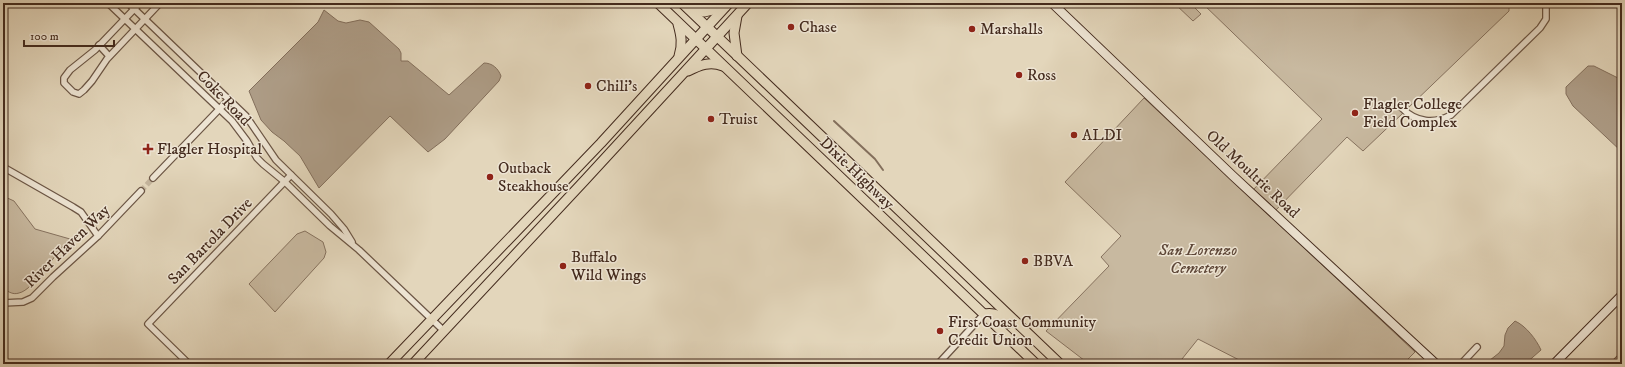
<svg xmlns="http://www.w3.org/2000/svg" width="1625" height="367" font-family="'IM FELL DW Pica',serif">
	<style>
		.green { fill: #c8b9a0; stroke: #86725f }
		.water { fill: #ad9c86; stroke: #836f5c }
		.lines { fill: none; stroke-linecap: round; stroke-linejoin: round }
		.stream { stroke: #836f5c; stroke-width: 2 }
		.street-tunnel { stroke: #c3b49c; stroke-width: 5.5; stroke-dasharray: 5.5 3; stroke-linecap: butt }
		.street-casing { stroke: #6c5645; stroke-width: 8 }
		.secondary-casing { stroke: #442b1e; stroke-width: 10 }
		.primary-casing { stroke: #442b1e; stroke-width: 11 }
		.street { stroke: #ede4d3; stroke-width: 5.5 }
		.secondary { stroke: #ede4d3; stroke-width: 8 }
		.primary { stroke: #e3d6bb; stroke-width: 9 }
		.poi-dot { fill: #8f2418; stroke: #ede4d3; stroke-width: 1.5 }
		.labels { text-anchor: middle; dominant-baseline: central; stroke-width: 3; stroke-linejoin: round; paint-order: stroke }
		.poi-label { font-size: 16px; fill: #442b1e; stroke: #ede4d3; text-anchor: start }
		.street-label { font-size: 16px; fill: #442b1e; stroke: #ede4d3 }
		.park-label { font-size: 16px; font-style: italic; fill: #5e4738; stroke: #ede4d3 }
	</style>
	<rect width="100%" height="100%" fill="#e3d6bb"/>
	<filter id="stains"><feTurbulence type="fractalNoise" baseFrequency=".005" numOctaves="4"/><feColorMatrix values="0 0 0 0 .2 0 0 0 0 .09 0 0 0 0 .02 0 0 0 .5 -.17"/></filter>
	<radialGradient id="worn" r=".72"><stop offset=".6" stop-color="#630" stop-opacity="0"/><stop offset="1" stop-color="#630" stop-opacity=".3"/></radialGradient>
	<g class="green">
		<path d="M 1174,3 L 1190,3 L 1201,14 L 1193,21 Z"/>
		<path d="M 1202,3 L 1511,3 L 1509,6 L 1509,11 L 1407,109 L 1402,104 L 1398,108 L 1403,113 L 1363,151 L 1347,137 L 1273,213 L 1251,192 L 1322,119 Z"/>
		<path d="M 1144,98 L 1415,352 L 1403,364 L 1247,364 L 1198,339 L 1178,364 L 1089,364 L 1046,331 L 1109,266 L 1101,257 L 1121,236 L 1065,182 Z"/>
		<path d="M 3,196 L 14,201 L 35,229 L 70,239 C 57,250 34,290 19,293 C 13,295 9,292 4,289 L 3,286 Z"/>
		<path d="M 305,231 L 323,242 L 326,252 L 324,258 L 275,312 L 249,284 L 297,234 Z"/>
	</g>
	<g class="water">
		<path d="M 324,10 L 338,21 L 346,23 L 360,20 L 369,22 L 399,49 L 401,53 L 401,61 L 408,61 L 449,95 L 484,63 C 492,63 498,68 501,76 L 499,81 L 445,139 L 428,152 L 390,116 L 319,188 L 300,156 L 284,141 L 272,132 L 261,120 L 249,91 L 318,22 Z"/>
		<path d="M 1588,66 L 1594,66 L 1622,80 L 1622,152 L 1573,106 L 1566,94 L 1566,87 Z"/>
		<path d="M 1515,321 C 1526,326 1536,339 1541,350 L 1525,364 L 1485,364 L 1499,353 L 1504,346 L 1505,335 L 1508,328 Z"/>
	</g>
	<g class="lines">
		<path class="stream" d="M 834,121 L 875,159 L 883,170"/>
		<path class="street-tunnel" d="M 141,191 L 153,178"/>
		<defs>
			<g id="street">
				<path d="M 108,3 L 232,121 L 247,141 L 257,158 L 263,164 L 285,182 L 330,226 L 359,250 L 444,331"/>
				<path d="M 128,3 L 246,116 L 276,160 L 331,214 L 344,229 L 352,242"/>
				<path d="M 140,3 L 95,50 L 70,70 L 64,78 L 64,83 L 73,92 L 79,94 L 84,90 L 92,81 L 107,59 L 160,3"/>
				<path d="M 99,45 L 109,56"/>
				<path d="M 1402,108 C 1416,123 1435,124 1451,115 L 1540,28 L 1546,19 L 1546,3"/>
				<path d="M 3,167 L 73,207 L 81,212 L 98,236"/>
				<path d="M 153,178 L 229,99"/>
				<path d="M 3,303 L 23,302 L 32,298 L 53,277 L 98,236 L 141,191"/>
				<path d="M 189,364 L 148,324 L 291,175"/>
				<path d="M 938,364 L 984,314"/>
				<path d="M 1461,364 L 1477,347"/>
				<path d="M 1614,364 L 1622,356"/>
			</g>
			<g id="secondary">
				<path d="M 1052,3 L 1233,176 L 1436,364"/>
				<path d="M 1554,364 L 1622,295"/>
			</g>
			<g id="primary">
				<path d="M 658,3 L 1036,364"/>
				<path d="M 682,3 L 1060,364"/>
				<path d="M 687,7 L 704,12 L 725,7"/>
				<path d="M 678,24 C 681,35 683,44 679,56"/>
				<path d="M 737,56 L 734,33 L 737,16"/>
				<path d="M 688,71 C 700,65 710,61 723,66"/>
				<path d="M 984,314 C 995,312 1001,316 1009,323"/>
				<path d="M 389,364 L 601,143 L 729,3"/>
				<path d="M 413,364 L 585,180 L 748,3"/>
			</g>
		</defs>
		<use href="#street" class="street-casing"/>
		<use href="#secondary" class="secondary-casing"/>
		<use href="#primary" class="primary-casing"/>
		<use href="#street" class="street"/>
		<use href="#secondary" class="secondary"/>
		<use href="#primary" class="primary"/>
	</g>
	<g class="poi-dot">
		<circle cx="791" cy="27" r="4"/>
		<circle cx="972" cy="29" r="4"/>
		<circle cx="1019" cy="75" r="4"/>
		<circle cx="588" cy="86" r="4"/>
		<circle cx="1355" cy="113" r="4"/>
		<circle cx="711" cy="119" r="4"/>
		<circle cx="1074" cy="135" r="4"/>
		<path d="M146 143h4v4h4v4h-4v4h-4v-4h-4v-4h4z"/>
		<circle cx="490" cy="177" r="4"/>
		<circle cx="1025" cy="261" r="4"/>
		<circle cx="563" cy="266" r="4"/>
		<circle cx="940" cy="331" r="4"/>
	</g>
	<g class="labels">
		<g class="poi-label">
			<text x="799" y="27">Chase</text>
			<text x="980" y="29">Marshalls</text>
			<text x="1027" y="75">Ross</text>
			<text x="596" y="86">Chili's</text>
			<text x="1363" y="104">Flagler College<tspan x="1363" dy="18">Field Complex</tspan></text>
			<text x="719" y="119">Truist</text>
			<text x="1082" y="135">ALDI</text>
			<text x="157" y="149">Flagler Hospital</text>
			<text x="498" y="168">Outback<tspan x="498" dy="18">Steakhouse</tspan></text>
			<text x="571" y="257">Buffalo<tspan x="571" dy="18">Wild Wings</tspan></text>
			<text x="1033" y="261">BBVA</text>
			<text x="948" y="322">First Coast Community<tspan x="948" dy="18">Credit Union</tspan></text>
		</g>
		<g class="street-label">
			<text transform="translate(224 98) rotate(46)">Coke Road</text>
			<text transform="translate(857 173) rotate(44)">Dixie Highway</text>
			<text transform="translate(1253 174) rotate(43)">Old Moultrie Road</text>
			<text transform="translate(210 241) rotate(-46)">San Bartola Drive</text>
			<text transform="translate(67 246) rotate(-44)">River Haven Way</text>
		</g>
		<g class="park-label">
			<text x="1198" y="250">San Lorenzo<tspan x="1198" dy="18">Cemetery</tspan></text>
		</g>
	</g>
	<rect width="1625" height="367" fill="none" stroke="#e3d6bb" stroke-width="16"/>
	<rect x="4" y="4" width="1617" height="359" fill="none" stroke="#442b1e" stroke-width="2"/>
	<rect x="8" y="8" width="1609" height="351" fill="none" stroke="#442b1e"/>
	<path d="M24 40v6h90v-6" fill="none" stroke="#442b1e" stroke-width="2"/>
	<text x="30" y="40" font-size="12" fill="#442b1e" stroke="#ede4d3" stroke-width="3" paint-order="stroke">100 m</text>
	<rect width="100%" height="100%" filter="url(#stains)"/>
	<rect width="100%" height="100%" fill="url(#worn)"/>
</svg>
